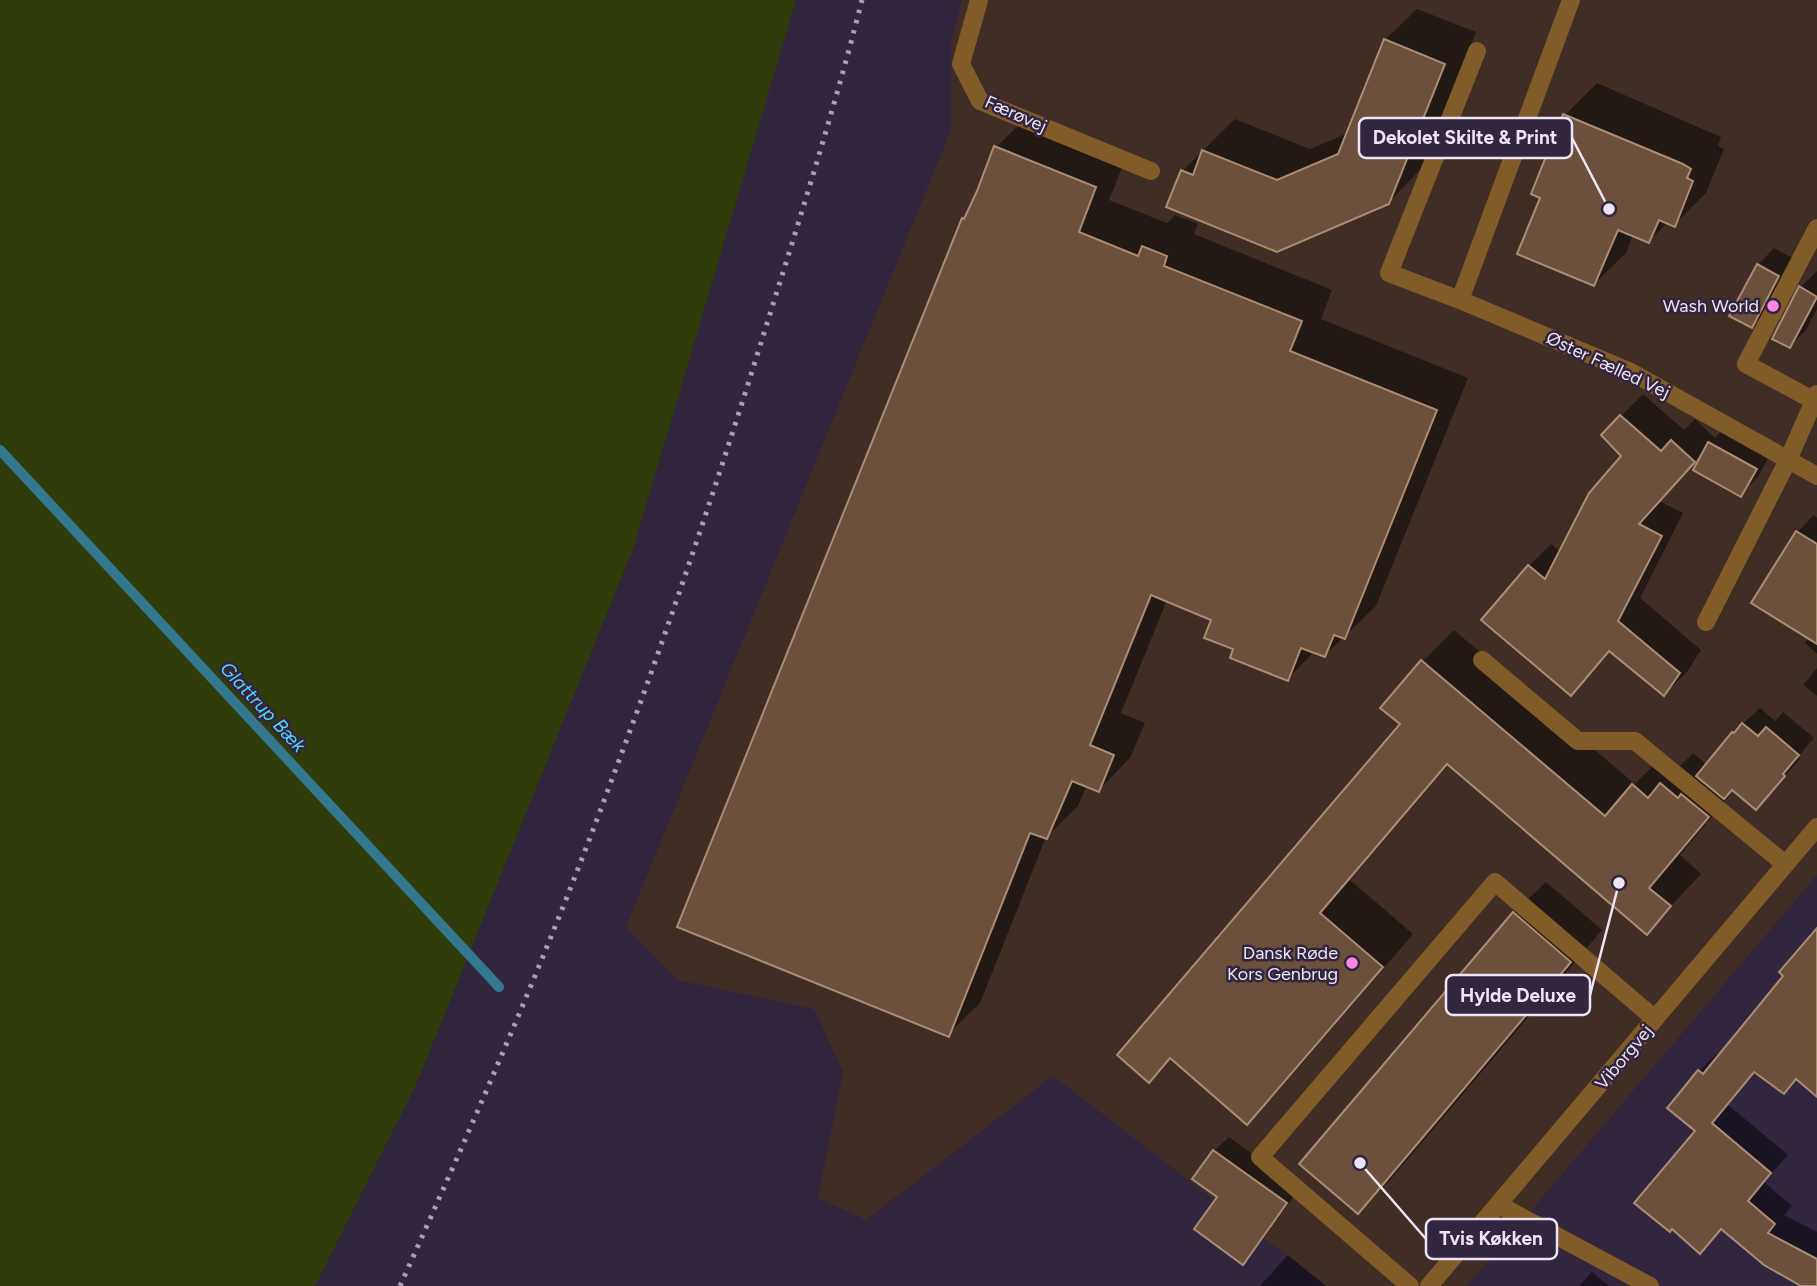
<svg xmlns="http://www.w3.org/2000/svg" width="1817" height="1286" font-family="Figtree,sans-serif">
	<style>
		.industrial { fill: #402e26 }
		.green { fill: #303c0a }
		.shadow { fill: #0007 }
		.lines { fill: none; stroke-linecap: round; stroke-linejoin: round }
		.stream { stroke: #34788f; stroke-width: 10 }
		.building { fill: #6b513b; stroke: #aa8d75; stroke-width: 2 }
		.minor { stroke: #825c28; stroke-width: 18 }
		.rail { stroke: #a99eb2; stroke-width: 5; stroke-dasharray: 3.5 7; stroke-linecap: butt }
		.poi-dot { fill: #fd86e2; stroke: #32253e; stroke-width: 2.5 }
		.labels { text-anchor: middle; dominant-baseline: central; stroke-width: 5; stroke-linejoin: round; paint-order: stroke }
		.street-label { font-size: 18px; fill: #ede4f5; stroke: #32253e }
		.poi-label { font-size: 18px; fill: #ede4f5; stroke: #32253e; text-anchor: end }
		.water-label { font-size: 19px; font-style: italic; fill: #51d4fd; stroke: #32253e }
		.leader { fill: none; stroke: #ede4f5; stroke-width: 2.5 }
		.callout-dot { fill: #ede4f5; stroke: #32253e; stroke-width: 2.5 }
		.callout { fill: #32253e; stroke: #ede4f5; stroke-width: 2.5 }
		.callout-label { font-size: 19px; text-anchor: middle; font-weight: bold; fill: #ede4f5 }
	</style>
	<rect width="100%" height="100%" fill="#32253e"/>
	<path class="industrial" d="M 962,0 L 1817,0 L 1817,875 L 1467,1286 L 1326,1286 L 1053,1076 L 866,1220 L 818,1198 L 843,1072 L 814,1009 L 677,980 L 626,927 L 951,130 L 951,42 Z"/>
	<path class="green" d="M 0,0 L 796,0 L 633,549 L 416,1085 L 315,1286 L 0,1286 Z"/>
	<g class="shadow">
		<path d="M 1417,9 L 1476,32 L 1420,170 L 1388,203 L 1277,250 L 1182,171 L 1235,119 L 1310,149 L 1348,133 L 1385,40 Z"/>
		<path d="M 1597,83 L 1721,137 L 1718,146 L 1724,149 L 1706,193 L 1674,225 L 1668,222 L 1649,241 L 1633,234 L 1626,253 L 1594,284 L 1543,197 L 1533,193 L 1565,115 Z"/>
		<path d="M 1028,116 L 1127,155 L 1109,200 L 1167,223 L 1175,215 L 1198,224 L 1194,234 L 1332,290 L 1321,319 L 1468,378 L 1376,606 L 1325,655 L 1315,651 L 1287,679 L 1236,648 L 1214,619 L 1167,600 L 1121,713 L 1145,723 L 1130,758 L 1099,790 L 1087,785 L 1078,806 L 1046,837 L 980,1003 L 948,1034 L 963,219 L 969,213 L 996,147 Z"/>
		<path d="M 1774,248 L 1794,259 L 1768,310 L 1752,326 L 1758,265 Z"/>
		<path d="M 1817,271 L 1817,309 L 1806,330 L 1790,346 L 1801,287 Z"/>
		<path d="M 1643,394 L 1684,430 L 1695,419 L 1715,438 L 1725,427 L 1772,452 L 1757,478 L 1741,494 L 1702,453 L 1659,501 L 1683,513 L 1640,598 L 1701,650 L 1687,672 L 1664,694 L 1611,650 L 1571,694 L 1529,566 L 1551,544 L 1561,552 L 1623,456 L 1621,416 Z"/>
		<path d="M 1814,515 L 1817,518 L 1817,654 L 1805,643 L 1809,637 L 1753,602 L 1797,532 Z"/>
		<path d="M 1454,630 L 1635,784 L 1665,754 L 1680,766 L 1693,753 L 1707,765 L 1733,733 L 1760,708 L 1775,721 L 1783,712 L 1814,738 L 1798,757 L 1800,759 L 1756,808 L 1734,790 L 1680,855 L 1701,874 L 1647,932 L 1449,764 L 1350,880 L 1413,934 L 1278,1091 L 1247,1123 L 1171,1058 L 1149,1080 L 1402,724 L 1422,662 Z"/>
		<path d="M 1817,668 L 1817,696 L 1803,685 Z"/>
		<path d="M 1546,882 L 1602,930 L 1390,1180 L 1358,1212 L 1514,913 Z"/>
		<path d="M 1817,931 L 1817,1095 L 1797,1078 L 1784,1092 L 1756,1071 L 1728,1105 L 1788,1155 L 1764,1182 L 1792,1206 L 1784,1215 L 1817,1232 L 1817,1282 L 1805,1286 L 1723,1227 L 1700,1251 L 1699,1071 L 1717,1054 L 1720,1056 L 1786,976 Z"/>
		<path d="M 1229,1137 L 1300,1188 L 1260,1243 L 1246,1257 L 1220,1196 L 1214,1151 Z"/>
		<path d="M 1288,1255 L 1326,1286 L 1260,1286 Z"/>
		<path d="M 1592,1272 L 1609,1286 L 1579,1286 Z"/>
	</g>
	<g class="lines">
		<path class="stream" d="M 0,450 L 499,987"/>
	</g>
	<g class="building">
		<path d="M 1384,39 L 1445,64 L 1389,204 L 1277,252 L 1166,207 L 1181,170 L 1193,175 L 1202,150 L 1277,180 L 1338,154 Z"/>
		<path d="M 1563,114 L 1683,164 L 1691,169 L 1687,178 L 1693,181 L 1675,227 L 1659,220 L 1649,243 L 1618,230 L 1594,286 L 1517,254 L 1540,198 L 1531,194 Z"/>
		<path d="M 994,146 L 1096,187 L 1079,232 L 1138,256 L 1142,246 L 1167,256 L 1164,266 L 1302,321 L 1290,351 L 1437,410 L 1345,639 L 1334,635 L 1325,657 L 1301,648 L 1288,681 L 1230,658 L 1233,649 L 1204,638 L 1211,620 L 1151,595 L 1090,745 L 1114,755 L 1099,792 L 1072,781 L 1047,839 L 1030,833 L 949,1037 L 677,927 L 962,218 L 964,219 L 977,191 Z"/>
		<path d="M 1757,264 L 1779,276 L 1752,328 L 1729,316 Z"/>
		<path d="M 1799,286 L 1817,297 L 1790,348 L 1772,339 Z"/>
		<path d="M 1620,415 L 1661,451 L 1671,440 L 1695,462 L 1639,524 L 1662,536 L 1618,621 L 1680,673 L 1664,696 L 1609,651 L 1571,696 L 1481,620 L 1528,565 L 1545,579 L 1589,493 L 1621,456 L 1601,435 Z"/>
		<path d="M 1708,442 L 1757,469 L 1741,497 L 1693,470 Z"/>
		<path d="M 1796,531 L 1817,544 L 1817,644 L 1751,603 Z"/>
		<path d="M 1421,660 L 1605,816 L 1632,784 L 1648,798 L 1660,783 L 1678,798 L 1681,794 L 1709,817 L 1649,888 L 1671,906 L 1647,935 L 1447,764 L 1320,913 L 1383,967 L 1247,1125 L 1170,1058 L 1149,1083 L 1117,1055 L 1400,724 L 1380,708 Z"/>
		<path d="M 1742,723 L 1758,736 L 1766,727 L 1799,755 L 1783,774 L 1785,776 L 1756,810 L 1732,790 L 1724,799 L 1696,776 L 1732,732 L 1734,733 Z"/>
		<path d="M 1513,912 L 1571,962 L 1358,1214 L 1299,1164 Z"/>
		<path d="M 1817,928 L 1817,1097 L 1796,1079 L 1784,1094 L 1754,1072 L 1712,1123 L 1771,1173 L 1748,1201 L 1775,1224 L 1768,1233 L 1817,1259 L 1817,1286 L 1801,1286 L 1764,1265 L 1721,1229 L 1700,1254 L 1672,1229 L 1670,1232 L 1634,1203 L 1695,1131 L 1667,1108 L 1698,1070 L 1703,1074 L 1783,976 L 1779,972 Z"/>
		<path d="M 1213,1150 L 1287,1203 L 1243,1265 L 1194,1229 L 1217,1197 L 1192,1179 Z"/>
	</g>
	<g class="lines">
		<g class="minor">
			<path d="M 979,0 L 961,64 L 980,101 L 1151,171"/>
			<path d="M 1571,0 L 1460,300 L 1631,372 L 1817,476"/>
			<path d="M 1460,300 L 1389,273 L 1477,51"/>
			<path d="M 1813,400 L 1746,364 L 1817,228"/>
			<path d="M 1706,622 L 1788,460 L 1817,394"/>
			<path d="M 1482,660 L 1578,741 L 1635,741 L 1785,864"/>
			<path d="M 1499,1205 L 1650,1286"/>
			<path d="M 1410,1286 L 1260,1157 L 1495,882 L 1655,1019"/>
			<path d="M 1429,1286 L 1817,827"/>
		</g>
		<path class="rail" d="M 400,1286 C 475,1119 549,951 612,779 C 668,631 718,481 765,330 C 799,221 834,111 862,0"/>
	</g>
	<g class="poi-dot">
		<circle cx="1773" cy="306" r="7"/>
		<circle cx="1352" cy="963" r="7"/>
	</g>
	<g class="labels">
		<g class="street-label">
			<text transform="translate(1016 114) rotate(24)">Færøvej</text>
			<text transform="translate(1608 365) rotate(25)">Øster Fælled Vej</text>
			<text transform="translate(1624 1057) rotate(-50)">Viborgvej</text>
		</g>
		<g class="poi-label">
			<text x="1759" y="306">Wash World</text>
			<text x="1338" y="953">Dansk Røde<tspan x="1338" dy="21">Kors Genbrug</tspan></text>
		</g>
		<g class="water-label">
			<text transform="translate(263 707) rotate(47)">Glattrup Bæk</text>
		</g>
	</g>
	<path class="leader" d="M1609 209L1572 138M1619 883L1590 995M1360 1163L1426 1239"/>
	<g class="callout-dot">
		<circle cx="1609" cy="209" r="7"/>
		<circle cx="1619" cy="883" r="7"/>
		<circle cx="1360" cy="1163" r="7"/>
	</g>
	<g class="callout">
		<rect x="1359" y="118" width="213" height="40" rx="7"/>
		<rect x="1446" y="975" width="144" height="40" rx="7"/>
		<rect x="1426" y="1219" width="131" height="40" rx="7"/>
	</g>
	<g class="callout-label">
		<text x="1465" y="144">Dekolet Skilte &amp; Print</text>
		<text x="1518" y="1002">Hylde Deluxe</text>
		<text x="1491" y="1245">Tvis Køkken</text>
	</g>
</svg>
